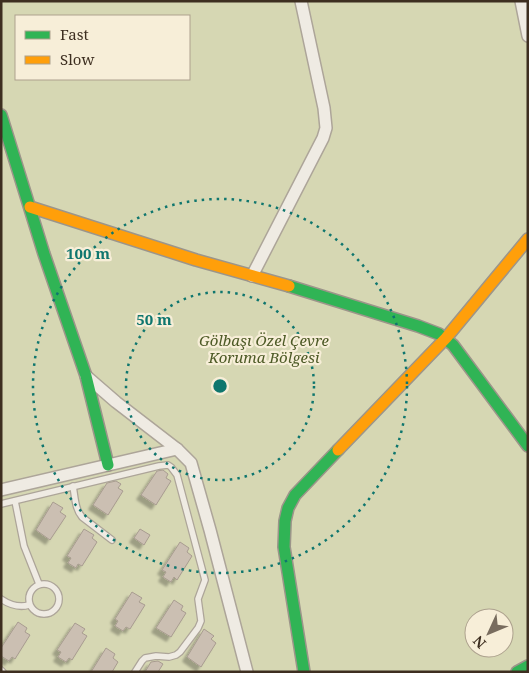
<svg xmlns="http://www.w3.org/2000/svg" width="529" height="673" font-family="'Noto Serif',serif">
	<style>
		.green { fill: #d6d7b3; fill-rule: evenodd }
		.building { fill: #cbbfb2; stroke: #a89c90; filter: url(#shadow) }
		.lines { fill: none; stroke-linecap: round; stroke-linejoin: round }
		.lane-casing { stroke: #ada599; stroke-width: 8 }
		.street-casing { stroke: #ada599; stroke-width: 14 }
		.fast-casing { stroke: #9c958a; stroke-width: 14 }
		.slow-casing { stroke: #9c958a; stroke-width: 14 }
		.lane { stroke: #efebe3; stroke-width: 5.5 }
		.street { stroke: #efebe3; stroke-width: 11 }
		.fast { stroke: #30b455; stroke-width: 11 }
		.slow { stroke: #ff9f0a; stroke-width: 11 }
		.ring { fill: none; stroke: #0f766e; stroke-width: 2.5; stroke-dasharray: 2.5 5 }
		.labels { text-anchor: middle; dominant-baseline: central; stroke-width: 4.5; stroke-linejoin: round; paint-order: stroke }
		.park-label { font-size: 15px; font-style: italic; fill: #4d5a26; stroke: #f7eed8 }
		.centre { fill: #0f766e; stroke: #f7eed8; stroke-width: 2.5 }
		.ring-label { font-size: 15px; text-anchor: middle; font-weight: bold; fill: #0f766e; stroke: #f7eed8; stroke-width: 4.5; stroke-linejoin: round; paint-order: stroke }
	</style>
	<defs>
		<filter id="shadow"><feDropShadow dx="-4.5" dy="4.5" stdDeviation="1" flood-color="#0004"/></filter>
	</defs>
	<rect width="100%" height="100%" fill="#e7e0d1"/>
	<path class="green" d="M 1,1 L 528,1 L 528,672 L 1,672 ZM 16,16 L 189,16 L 189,79 L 16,79 ZM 474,618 L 504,618 L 504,648 L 474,648 Z"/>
	<g class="building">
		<path d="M 163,470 L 168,474 L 166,478 L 171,481 L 156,505 L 141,495 L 157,471 Z"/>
		<path d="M 116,481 L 121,484 L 118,488 L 123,491 L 108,515 L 93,505 L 107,483 Z"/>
		<path d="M 53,502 L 63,508 L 60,512 L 66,516 L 50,540 L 36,530 Z"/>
		<path d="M 84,529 L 94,535 L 92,538 L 97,542 L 82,566 L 78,564 L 76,568 L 68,563 L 71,558 L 67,556 Z"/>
		<path d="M 140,529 L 150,535 L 144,545 L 134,538 Z"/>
		<path d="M 180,542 L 189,548 L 187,552 L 192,556 L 177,580 L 174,577 L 171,582 L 163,577 L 166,572 L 162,570 Z"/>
		<path d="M 132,592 L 142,598 L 139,602 L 145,605 L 130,629 L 126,627 L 123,631 L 115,626 L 118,621 L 115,619 Z"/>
		<path d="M 174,600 L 183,606 L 181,610 L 186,613 L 171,637 L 156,628 Z"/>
		<path d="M 18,622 L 27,628 L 25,632 L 30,635 L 15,659 L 12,657 L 9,661 L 1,656 L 1,648 Z"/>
		<path d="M 75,623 L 85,629 L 82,633 L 87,636 L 72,660 L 69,658 L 66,662 L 58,657 L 61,652 L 57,650 Z"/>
		<path d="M 204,629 L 214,636 L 211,639 L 216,643 L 201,667 L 187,657 Z"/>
		<path d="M 106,648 L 115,654 L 113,658 L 118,662 L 112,672 L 91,672 Z"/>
		<path d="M 158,661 L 163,664 L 158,672 L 145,672 L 151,662 Z"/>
	</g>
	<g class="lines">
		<defs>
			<g id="lane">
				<path d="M 73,486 C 75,497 75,509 82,517 L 112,540"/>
				<path d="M 15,501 L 24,546 L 39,584"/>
				<path d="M 1,504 L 159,466 L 168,465 L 171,467 L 177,475 L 205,580 L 198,599 L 201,621 L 198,628 L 180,652 L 176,655 L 169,657 L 156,656 L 145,658 L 142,661 L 135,672"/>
				<circle cx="44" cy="599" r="15"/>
				<path d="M 1,599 C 10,605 19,608 29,605"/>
				<path d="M 1,670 L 3,672"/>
			</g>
			<g id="street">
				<path d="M 521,1 L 528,36"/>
				<path d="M 252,276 L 323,138 L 326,128 L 324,108 L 301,1"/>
				<path d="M 86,376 L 116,402 L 177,449 L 191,463 L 210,530 L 247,672"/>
				<path d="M 1,490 L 177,449"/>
			</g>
			<g id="fast">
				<path d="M 1,115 L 44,254 L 86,376 L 108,465"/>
				<path d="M 289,286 L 418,326 L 439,334 L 453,345 L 528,446"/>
				<path d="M 304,672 L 284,547 L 285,521 L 288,508 L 295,495 L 338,450"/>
				<path d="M 517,672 L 528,666"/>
			</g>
			<g id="slow">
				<path d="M 30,207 L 196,260 L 289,286"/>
				<path d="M 338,450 L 446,338 L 528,239"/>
			</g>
		</defs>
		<use href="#lane" class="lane-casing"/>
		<use href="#street" class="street-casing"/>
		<use href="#fast" class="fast-casing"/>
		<use href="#slow" class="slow-casing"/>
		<use href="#lane" class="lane"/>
		<use href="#street" class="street"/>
		<use href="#fast" class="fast"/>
		<use href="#slow" class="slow"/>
	</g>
	<g class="ring">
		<circle cx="220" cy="386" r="94"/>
		<circle cx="220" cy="386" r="187"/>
	</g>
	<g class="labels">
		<g class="park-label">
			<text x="264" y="340">Gölbaşı Özel Çevre<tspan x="264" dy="17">Koruma Bölgesi</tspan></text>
		</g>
	</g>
	<circle cx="220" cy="386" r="8" class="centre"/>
	<g class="ring-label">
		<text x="88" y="259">100 m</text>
		<text x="154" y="325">50 m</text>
	</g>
	<rect width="529" height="673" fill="none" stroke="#3d2e20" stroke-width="5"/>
	<rect x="15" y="15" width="175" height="65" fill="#f7eed8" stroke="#ada18e"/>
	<rect x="25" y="31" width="25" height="8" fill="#30b455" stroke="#ada18e"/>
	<text x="60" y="40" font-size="15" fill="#3d2e20">Fast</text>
	<rect x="25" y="56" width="25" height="8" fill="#ff9f0a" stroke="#ada18e"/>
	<text x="60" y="65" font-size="15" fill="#3d2e20">Slow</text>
	<g transform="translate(489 633) rotate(226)"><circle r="24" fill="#f7eed8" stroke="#ada18e"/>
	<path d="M0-4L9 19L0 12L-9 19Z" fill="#786c5e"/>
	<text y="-8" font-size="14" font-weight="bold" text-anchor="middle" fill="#3d2e20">N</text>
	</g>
</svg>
